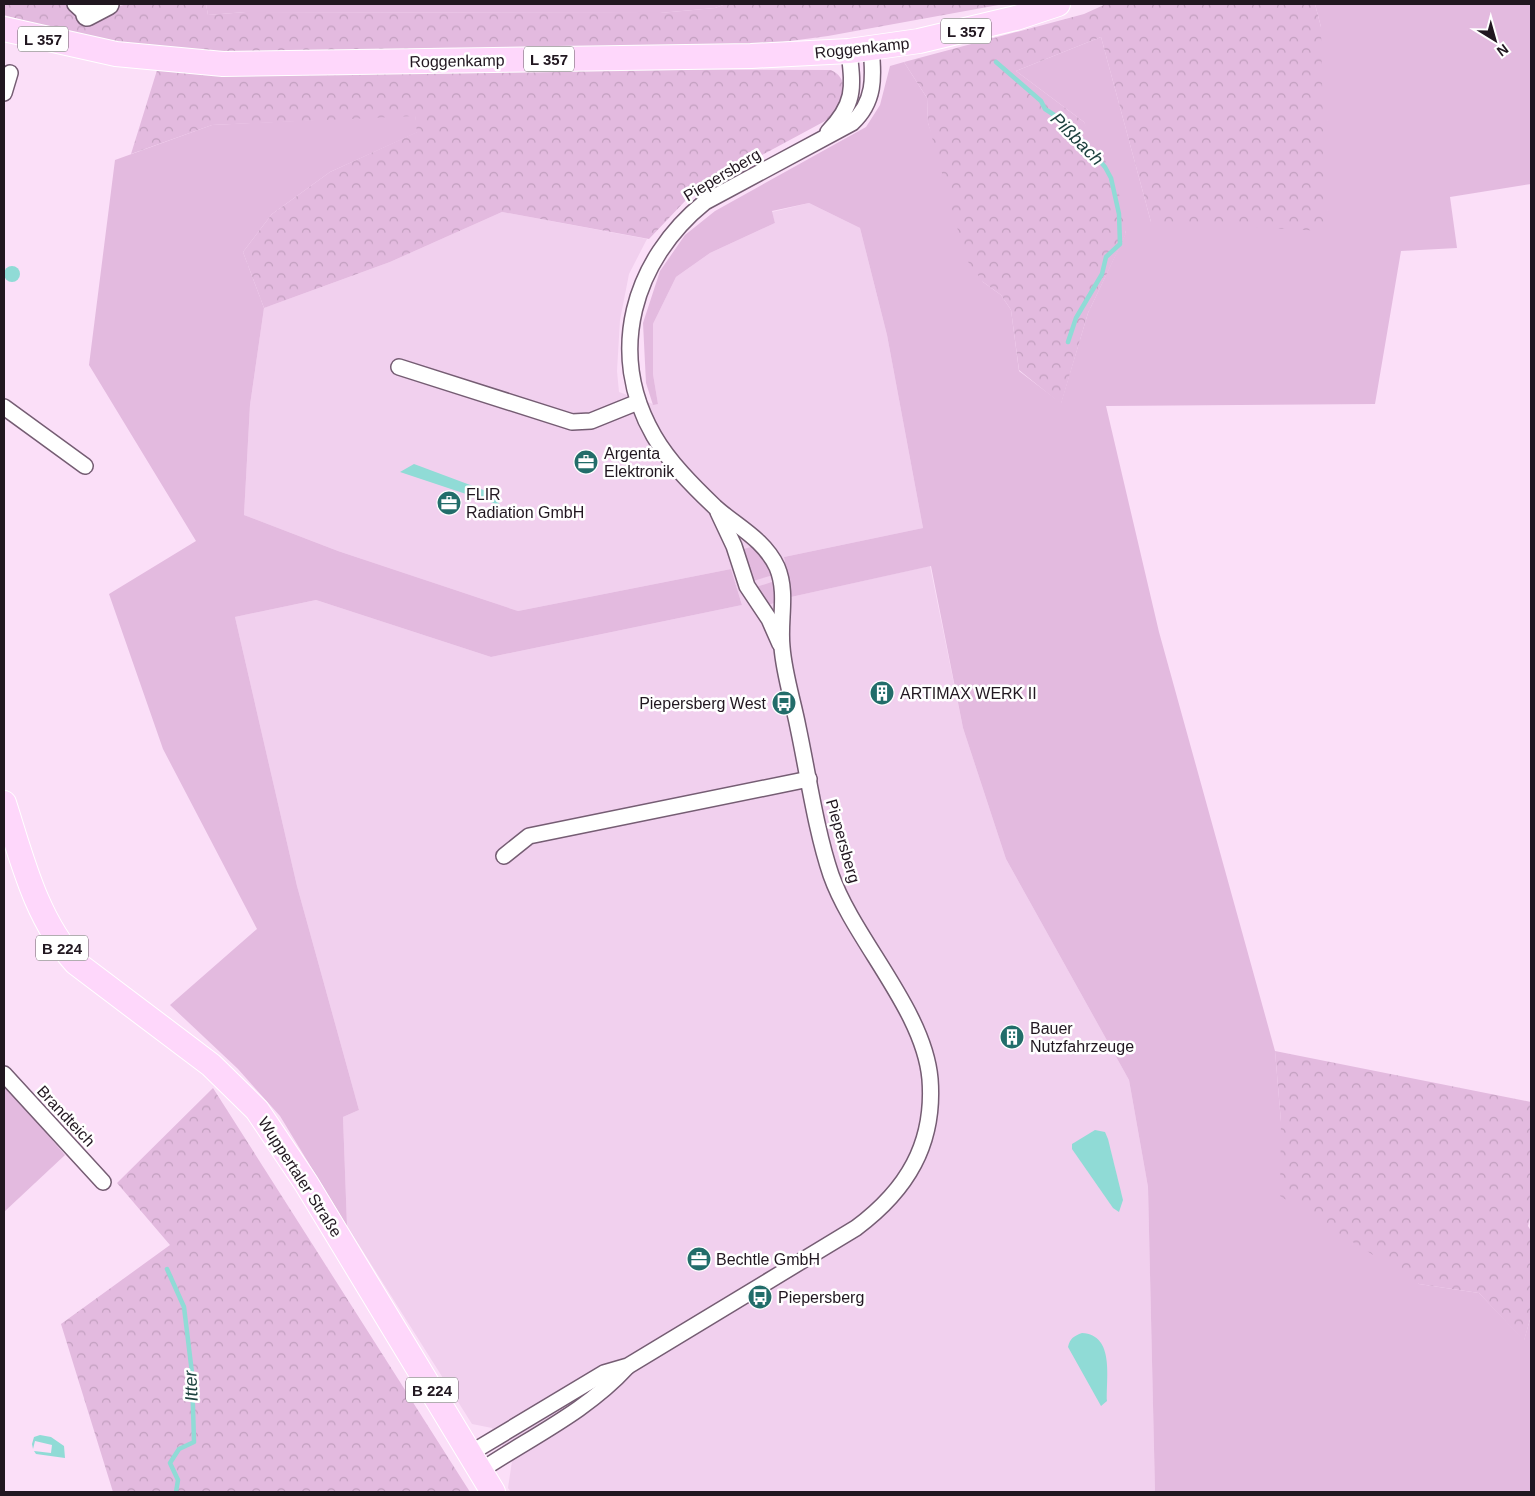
<svg xmlns="http://www.w3.org/2000/svg" width="1535" height="1496" font-family="Arial,sans-serif">
	<style>
		.built { fill: #f1d0ee }
		.green { fill: #e3badf }
		.forest { fill: url(#forest-crowns) }
		.water { fill: #90dbd6 }
		.lines { fill: none; stroke-linecap: round; stroke-linejoin: round }
		.stream { stroke: #90dbd6; stroke-width: 4.5 }
		.street-casing { stroke: #755d73; stroke-width: 18 }
		.secondary-casing { stroke: #755d73; stroke-width: 24 }
		.primary-casing { stroke: #fff; stroke-width: 26 }
		.street { stroke: #fff; stroke-width: 15 }
		.secondary { stroke: #fff; stroke-width: 21 }
		.primary { stroke: #fed7fb; stroke-width: 24 }
		.labels { text-anchor: middle; dominant-baseline: central; stroke-width: 5; stroke-linejoin: round; paint-order: stroke }
		.shield { fill: #fff; stroke: #645d63; stroke-width: 1 }
		.shield-label { font-size: 15px; font-weight: bold; fill: #211720 }
		.street-label { font-size: 16px; fill: #211720; stroke: #fff }
		.poi-label { font-size: 16px; fill: #211720; stroke: #fff; text-anchor: start }
		.water-label { font-size: 18px; font-style: italic; fill: #1d413f; stroke: #fff }
	</style>
	<defs>
		<pattern id="forest-crowns" width="20" height="18" patternUnits="userSpaceOnUse" patternTransform="scale(1.25)"><rect width="20" height="18" fill="#e3badf"/><path d="M2 6a3 3 0 1 1 6 0M12 15a3 3 0 1 1 6 0" fill="none" stroke="#c29fbf"/></pattern>
	</defs>
	<rect width="100%" height="100%" fill="#fbdff8"/>
	<path class="built" d="M 809,203 L 860,228 L 887,335 L 923,528 L 784,557 L 791,597 L 930,566 L 963,728 L 1006,859 L 1129,1080 L 1148,1187 L 1155,1492 L 511,1492 L 508,1488 L 512,1461 L 492,1428 L 472,1424 L 347,1226 L 343,1117 L 359,1110 L 297,886 L 235,617 L 316,600 L 491,657 L 742,605 L 731,569 L 518,611 L 338,551 L 244,515 L 250,405 L 264,308 L 390,262 L 502,212 L 647,239 L 629,274 L 620,320 L 617,371 L 619,392 L 653,404 L 658,404 L 653,374 L 653,324 L 676,277 L 710,253 L 775,223 L 772,212 Z"/>
	<g class="green">
		<path d="M 206,4 L 726,4 L 715,8 L 660,13 L 246,12 L 208,15 Z"/>
		<path d="M 1315,4 L 1531,4 L 1531,184 L 1450,197 L 1457,248 L 1401,251 L 1375,404 L 1106,406 L 1159,632 L 1275,1051 L 1281,1122 L 1419,1284 L 1479,1293 L 1524,1340 L 1531,1316 L 1531,1492 L 1155,1492 L 1148,1187 L 1129,1080 L 1006,859 L 963,728 L 931,566 L 791,597 L 784,557 L 923,528 L 887,335 L 860,228 L 809,203 L 772,211 L 775,223 L 710,253 L 676,277 L 653,324 L 653,374 L 658,404 L 653,405 L 646,383 L 643,323 L 660,271 L 685,235 L 715,211 L 866,127 L 880,105 L 890,66 L 904,62 L 927,98 L 928,123 L 983,282 L 1001,295 L 1011,310 L 1019,371 L 1061,403 L 1088,313 L 1126,233 L 1084,122 L 1016,71 L 1101,37 L 1151,222 L 1321,27 Z"/>
		<path d="M 415,115 L 418,132 L 330,172 L 272,214 L 243,252 L 264,308 L 250,405 L 244,515 L 338,551 L 518,611 L 731,569 L 742,605 L 491,657 L 316,600 L 235,617 L 297,886 L 359,1110 L 343,1117 L 347,1226 L 280,1116 L 238,1069 L 170,1005 L 257,929 L 163,749 L 109,594 L 196,541 L 89,365 L 115,160 L 212,125 Z"/>
		<path d="M 754,546 L 758,548 L 773,575 L 750,582 L 743,554 L 744,549 Z"/>
		<path d="M 775,581 L 777,597 L 774,603 L 768,605 L 753,588 Z"/>
		<path d="M 4,1084 L 65,1155 L 4,1212 Z"/>
	</g>
	<g class="forest">
		<path d="M 4,4 L 70,4 L 106,10 L 127,4 L 206,4 L 208,15 L 246,12 L 660,13 L 715,8 L 726,4 L 1004,4 L 828,36 L 723,50 L 199,54 C 134,47 67,34 4,15 Z"/>
		<path d="M 1106,4 L 1315,4 L 1321,27 L 1325,231 L 1151,222 L 1101,37 L 1016,71 L 1084,122 L 1117,182 L 1126,234 L 1088,313 L 1061,404 L 1019,370 L 1011,310 L 1001,295 L 983,282 L 966,259 L 928,123 L 927,98 L 904,62 L 1084,14 Z"/>
		<path d="M 158,67 L 831,70 C 854,81 840,106 827,120 L 712,182 L 687,199 L 649,239 L 502,212 L 390,262 L 264,308 L 243,252 L 272,214 L 330,172 L 417,132 L 415,116 L 212,125 L 131,154 Z"/>
		<path d="M 1275,1051 L 1531,1102 L 1531,1213 L 1528,1226 L 1531,1231 L 1531,1316 L 1524,1341 L 1479,1293 L 1419,1284 L 1280,1196 L 1281,1122 Z"/>
		<path d="M 213,1088 L 470,1492 L 113,1492 L 61,1324 L 170,1245 L 117,1183 Z"/>
	</g>
	<g class="water">
		<circle cx="12" cy="274" r="8"/>
		<path d="M 414,464 L 497,495 L 499,505 L 400,472 Z"/>
		<path d="M 1095,1130 L 1105,1132 L 1108,1139 L 1123,1200 L 1119,1212 L 1113,1208 L 1072,1149 L 1072,1144 Z"/>
		<path d="M 1082,1333 C 1115,1335 1106,1378 1107,1401 L 1101,1406 L 1068,1347 C 1070,1338 1074,1336 1082,1333 Z"/>
		<path d="M 40,1435 L 51,1437 L 64,1446 L 65,1458 L 36,1454 L 34,1451 L 51,1453 L 52,1445 L 35,1441 L 33,1449 L 32,1444 L 34,1437 Z"/>
	</g>
	<g class="lines">
		<g class="stream">
			<path d="M 996,62 L 1041,101 L 1045,109 L 1062,120 L 1070,132 L 1080,138 L 1105,167 L 1111,178 L 1119,214 L 1120,244 L 1106,257 L 1102,274 L 1076,318 L 1068,342"/>
			<path d="M 167,1269 L 184,1307 L 192,1373 L 194,1442 L 179,1449 L 170,1463 L 178,1480 L 176,1492"/>
		</g>
		<defs>
			<g id="street">
				<path d="M 75,4 L 87,15"/>
				<path d="M 4,93 L 10,73"/>
				<path d="M 828,132 C 856,103 853,87 849,51"/>
				<path d="M 399,367 L 572,422 L 591,421 L 638,402"/>
				<path d="M 4,407 L 85,466"/>
				<path d="M 718,512 L 734,546 L 747,586 L 769,619 L 780,644"/>
				<path d="M 504,856 L 529,836 L 809,779"/>
				<path d="M 4,1074 L 103,1182"/>
				<path d="M 469,1454 L 604,1373 L 628,1366 L 856,1228 C 907,1190 935,1144 930,1079 C 924,1010 854,940 831,875 C 816,831 808,774 798,727 C 793,701 784,674 782,647 C 779,620 788,593 777,567 C 764,539 736,526 715,507 C 693,486 669,462 654,436 C 606,353 633,260 705,202 L 852,123 C 875,102 874,77 871,48"/>
				<path d="M 480,1471 C 529,1438 586,1412 627,1367"/>
			</g>
			<path id="secondary" d="M 87,15 L 108,4"/>
			<g id="primary">
				<path d="M 4,29 L 116,54 L 223,64 L 751,56 L 849,51 L 919,41 L 1016,18 L 1058,4"/>
				<path d="M 4,803 C 22,859 36,919 76,963 L 211,1065 L 257,1110 L 306,1183 L 493,1492"/>
			</g>
		</defs>
		<use href="#street" class="street-casing"/>
		<use href="#secondary" class="secondary-casing"/>
		<use href="#primary" class="primary-casing"/>
		<use href="#street" class="street"/>
		<use href="#secondary" class="secondary"/>
		<use href="#primary" class="primary"/>
	</g>
	<defs>
		<symbol id="office-disc" viewBox="-11 -11 22 22"><circle r="9.5" fill="#226d6a" stroke="#fff"/><path d="M-6-3h4V-5.5h4V-3h4V5H-6ZM-1-4.5V-3h2v-1.5ZM-6 0V1H6V0Z" fill="#fff"/></symbol>
		<symbol id="building-disc" viewBox="-11 -11 22 22"><circle r="9.5" fill="#226d6a" stroke="#fff"/><path d="M-4-6H4V6H1V3H-1V6H-4ZM-2.5-4.3h1.7v1.8h-1.7ZM.8-4.3h1.7v1.8H.8ZM-2.5-1h1.7V.8h-1.7ZM.8-1h1.7V.8H.8Z" fill="#fff"/></symbol>
		<symbol id="bus-disc" viewBox="-11 -11 22 22"><circle r="9.5" fill="#226d6a" stroke="#fff"/><path d="M-5-6H5V4H4V6H2V4H-2V6H-4V4H-5ZM-3.5-4V0h7V-4ZM-3.5 1.2v1.5H-2V1.2ZM2 1.2v1.5H3.5V1.2Z" fill="#fff"/></symbol>
	</defs>
	<g fill-rule="evenodd">
		<use href="#office-disc" x="572" y="448" width="28" height="28"/>
		<use href="#office-disc" x="435" y="489" width="28" height="28"/>
		<use href="#building-disc" x="868" y="679" width="28" height="28"/>
		<use href="#bus-disc" x="770" y="689" width="28" height="28"/>
		<use href="#building-disc" x="998" y="1023" width="28" height="28"/>
		<use href="#office-disc" x="685" y="1245" width="28" height="28"/>
		<use href="#bus-disc" x="746" y="1283" width="28" height="28"/>
	</g>
	<g class="labels">
		<g class="shield">
			<rect x="941" y="18.5" width="50" height="25" rx="4"/>
			<rect x="18" y="26.5" width="50" height="25" rx="4"/>
			<rect x="524" y="46.5" width="50" height="25" rx="4"/>
			<rect x="36" y="935.5" width="52" height="25" rx="4"/>
			<rect x="406" y="1377.5" width="52" height="25" rx="4"/>
		</g>
		<g class="shield-label">
			<text x="966" y="31">L 357</text>
			<text x="43" y="39">L 357</text>
			<text x="549" y="59">L 357</text>
			<text x="62" y="948">B 224</text>
			<text x="432" y="1390">B 224</text>
		</g>
		<g class="street-label">
			<text transform="translate(862 48) rotate(-6)">Roggenkamp</text>
			<text transform="translate(457 61) rotate(-1)">Roggenkamp</text>
			<text transform="translate(722 175) rotate(-31)">Piepersberg</text>
			<text transform="translate(843 841) rotate(74)">Piepersberg</text>
			<text transform="translate(66 1116) rotate(47)">Brandteich</text>
			<text transform="translate(300 1177) rotate(57)">Wuppertaler Straße</text>
		</g>
		<g class="poi-label">
			<text x="604" y="453">Argenta<tspan x="604" dy="18">Elektronik</tspan></text>
			<text x="466" y="494">FLIR<tspan x="466" dy="18">Radiation GmbH</tspan></text>
			<text x="900" y="693">ARTIMAX WERK II</text>
			<text x="766" y="703" text-anchor="end">Piepersberg West</text>
			<text x="1030" y="1028">Bauer<tspan x="1030" dy="18">Nutzfahrzeuge</tspan></text>
			<text x="716" y="1259">Bechtle GmbH</text>
			<text x="778" y="1297">Piepersberg</text>
		</g>
		<g class="water-label">
			<text transform="translate(1077 139) rotate(45)">Pißbach</text>
			<text transform="translate(191 1386) rotate(-93)">Itter</text>
		</g>
	</g>
	<rect width="1535" height="1496" fill="none" stroke="#211720" stroke-width="10"/>
	<g transform="translate(1495 40) rotate(143)" stroke="#ffffff" stroke-width="4" paint-order="stroke">
	<path d="M0-4L9 19L0 12L-9 19Z" fill="#211720"/>
	<text y="-8" font-size="14" font-weight="bold" text-anchor="middle" fill="#211720">N</text>
	</g>
</svg>
